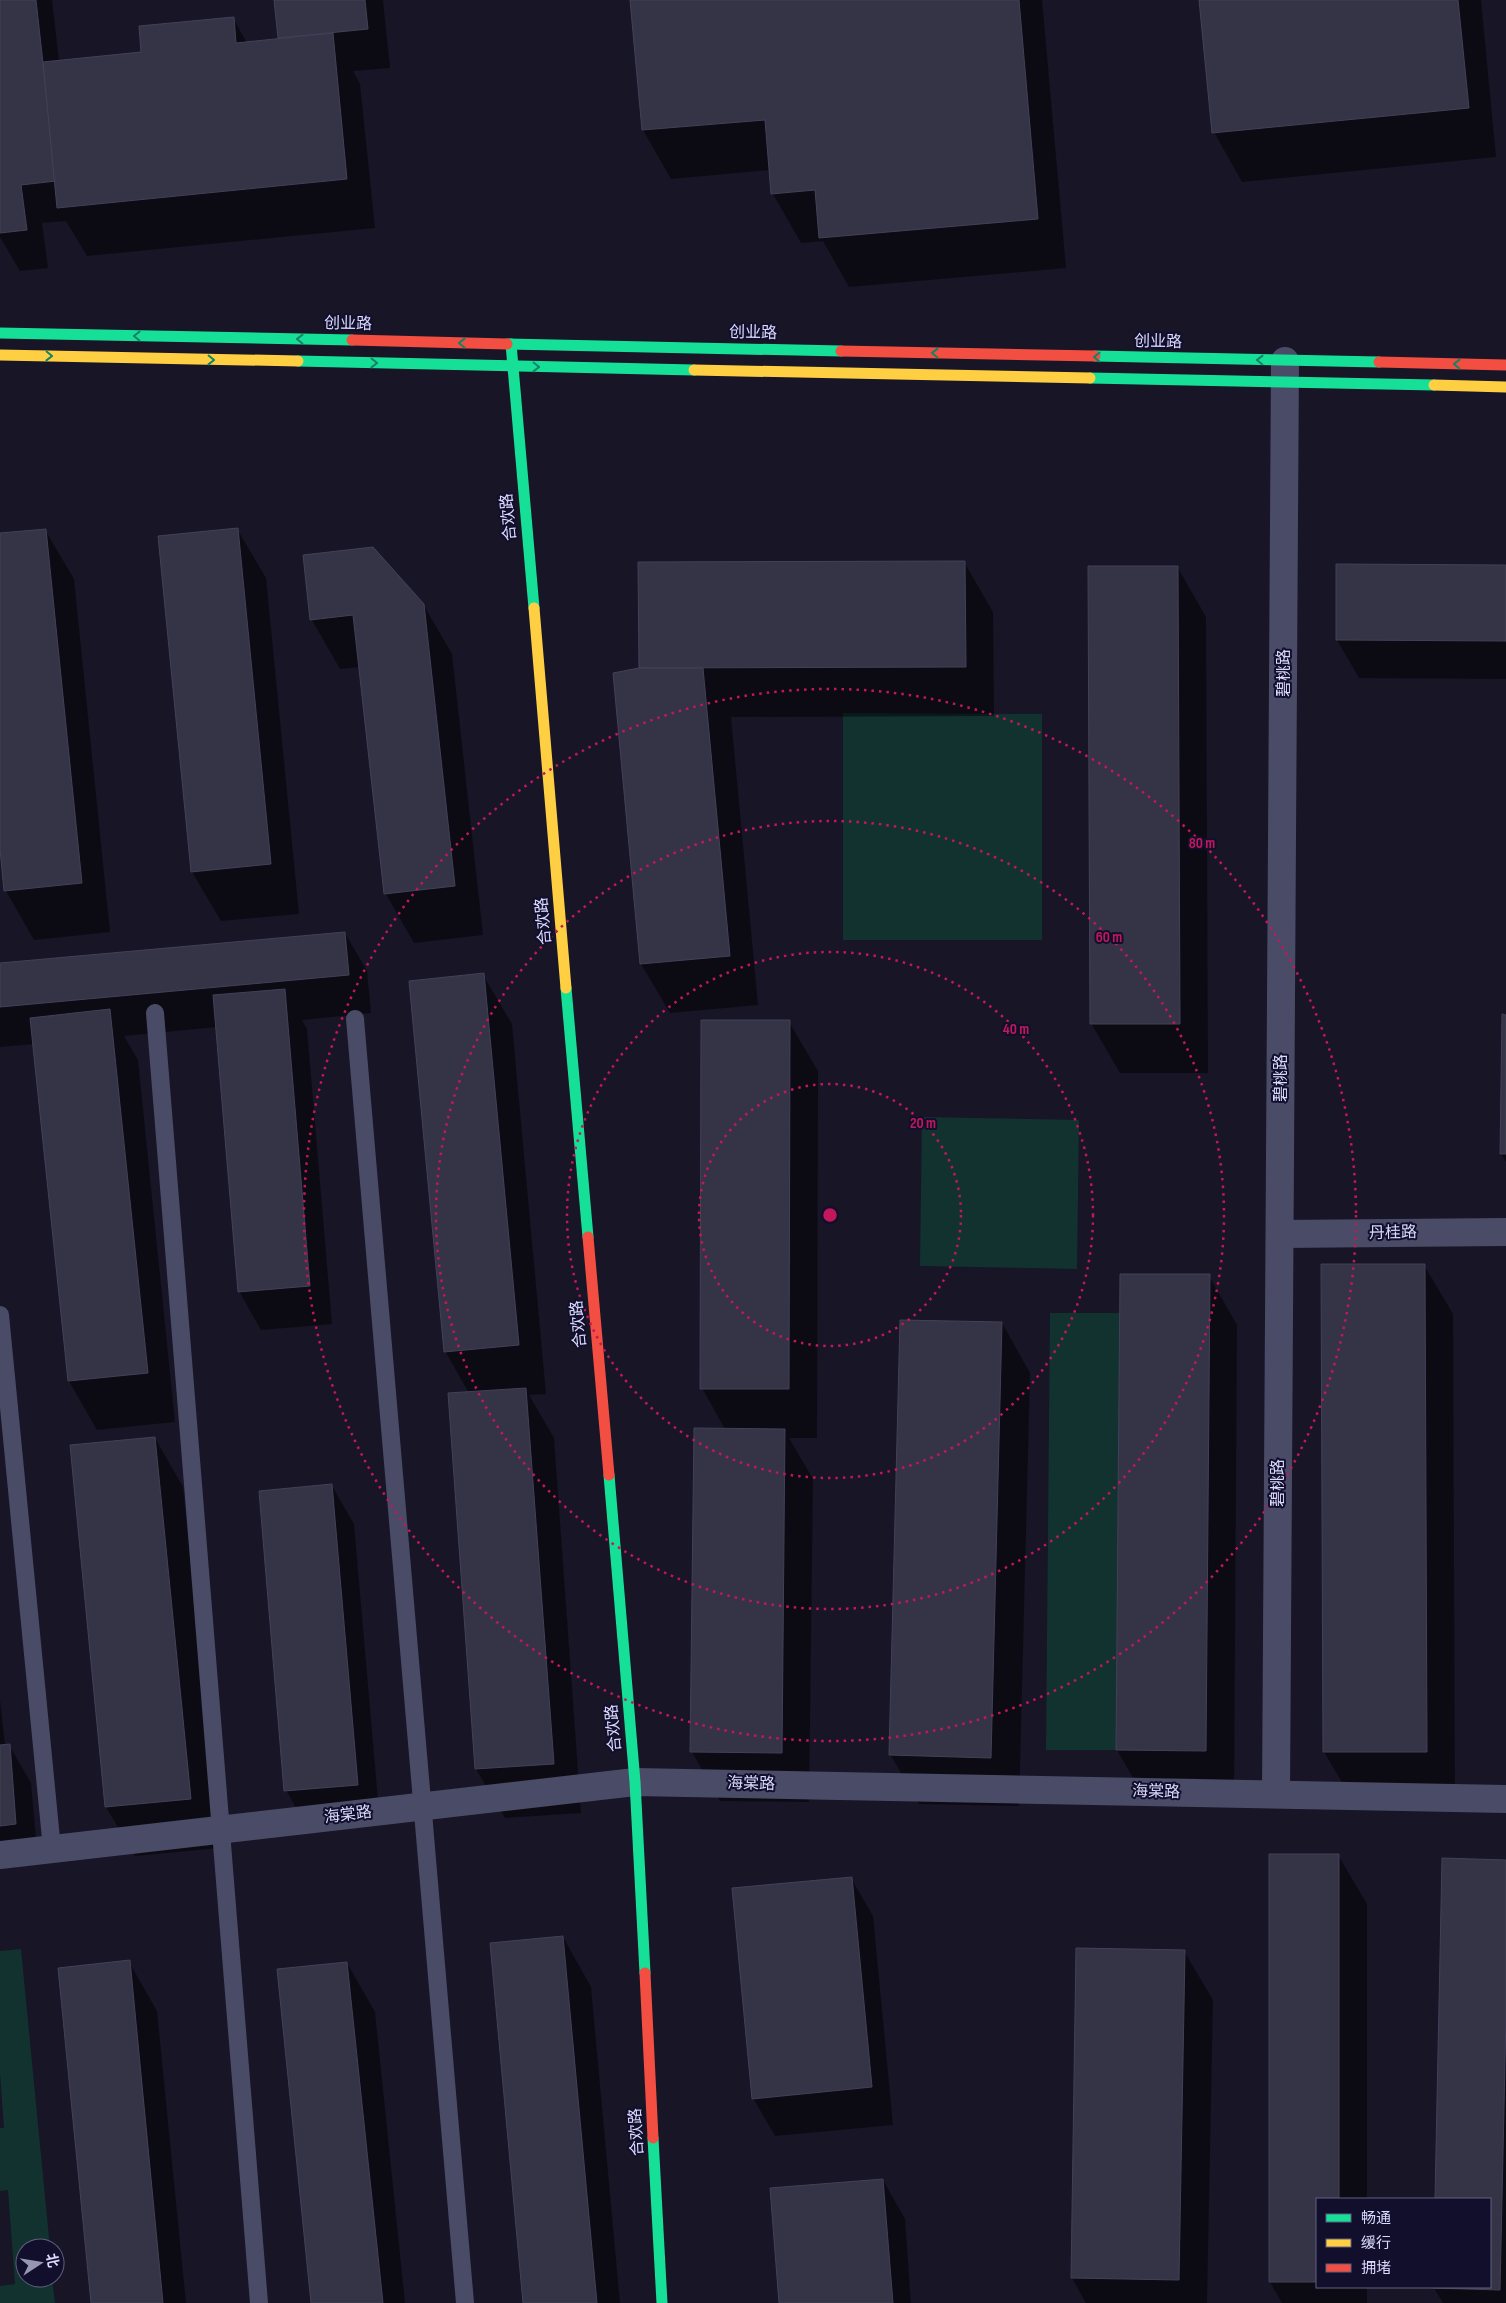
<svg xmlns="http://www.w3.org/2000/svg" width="1506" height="2303" font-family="'Sofia Sans Condensed','Noto Sans SC',sans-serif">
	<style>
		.green { fill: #123230 }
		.shadow { fill: #0007 }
		.building { fill: #353447; stroke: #434059 }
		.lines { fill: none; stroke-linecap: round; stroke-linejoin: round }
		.lane { stroke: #4a4b67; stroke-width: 18 }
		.street { stroke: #4a4b67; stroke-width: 28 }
		.fast { stroke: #16e098; stroke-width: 11 }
		.slow { stroke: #ffcf43; stroke-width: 11 }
		.jam { stroke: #f24e42; stroke-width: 11 }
		.oneway { stroke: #148267 }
		.ring { fill: none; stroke: #c2185b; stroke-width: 2.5; stroke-dasharray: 2.5 5 }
		.labels { text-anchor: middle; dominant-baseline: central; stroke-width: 4; stroke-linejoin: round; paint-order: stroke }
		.street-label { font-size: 16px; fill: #dbdaff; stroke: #110f2c }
		.centre { fill: #c2185b; stroke: #110f2c; stroke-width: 2.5 }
		.ring-label { font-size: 15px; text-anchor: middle; font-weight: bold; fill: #c2185b; stroke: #110f2c; stroke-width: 4; stroke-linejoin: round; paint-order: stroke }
	</style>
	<rect width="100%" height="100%" fill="#171526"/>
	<g class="green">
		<path d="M 843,713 L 1042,714 L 1042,940 L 843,940 Z"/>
		<path d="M 922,1117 L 1079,1120 L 1077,1269 L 920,1266 Z"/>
		<path d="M 1050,1313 L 1120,1313 L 1116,1750 L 1046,1750 Z"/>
		<path d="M 21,1949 L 50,2248 L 25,2248 L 25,2278 L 52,2278 L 55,2303 L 0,2303 L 0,2286 L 15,2284 L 8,2190 L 0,2191 L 0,2128 L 4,2128 L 0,2073 L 0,1951 Z"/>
	</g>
	<g class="shadow">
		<path d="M 0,0 L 52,0 L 59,61 L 143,53 L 233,18 L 247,43 L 280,40 L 275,0 L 383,0 L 390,68 L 353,71 L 360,84 L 375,228 L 87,256 L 66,221 L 42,223 L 48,268 L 20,271 L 0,237 Z"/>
		<path d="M 631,0 L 1042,0 L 1066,268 L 849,287 L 823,241 L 801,243 L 773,194 L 770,170 L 671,179 L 643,130 Z"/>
		<path d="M 1200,0 L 1481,0 L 1496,157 L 1242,182 L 1214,132 Z"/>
		<path d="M 237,529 L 266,578 L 299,914 L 221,921 L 192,872 L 159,537 Z"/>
		<path d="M 45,530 L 74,579 L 110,932 L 34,940 L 6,891 L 0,837 L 0,535 Z"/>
		<path d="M 305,556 L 423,604 L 452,654 L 483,935 L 414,943 L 386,894 L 360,667 L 340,669 L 312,620 Z"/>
		<path d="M 964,562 L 993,612 L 994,716 L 731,717 L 758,1005 L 670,1013 L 641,964 L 639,564 Z"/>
		<path d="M 1506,567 L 1506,679 L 1359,678 L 1337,640 Z"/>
		<path d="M 1178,568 L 1206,617 L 1208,1073 L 1120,1073 L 1091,1023 Z"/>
		<path d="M 345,933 L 367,971 L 371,1013 L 302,1020 L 307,1029 L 332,1324 L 261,1330 L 239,1291 L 217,1027 L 124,1036 L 138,1060 L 175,1422 L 97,1430 L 69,1381 L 34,1044 L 0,1047 L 0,964 Z"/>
		<path d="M 483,975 L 512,1024 L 546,1394 L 529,1395 L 554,1438 L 581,1813 L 505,1818 L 476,1769 L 449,1394 L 469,1393 L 445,1351 Z"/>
		<path d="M 1506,1016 L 1506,1162 L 1501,1154 Z"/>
		<path d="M 789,1022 L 818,1071 L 817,1438 L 789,1438 L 813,1479 L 809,1802 L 720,1801 L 692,1752 L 725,1429 L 702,1388 Z"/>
		<path d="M 1424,1265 L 1453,1314 L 1455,1801 L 1353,1801 L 1324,1752 Z"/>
		<path d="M 1209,1276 L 1237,1325 L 1234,1800 L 1145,1799 L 1117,1750 Z"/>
		<path d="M 1002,1323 L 1030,1373 L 1019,1806 L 919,1804 L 890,1754 Z"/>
		<path d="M 155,1438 L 183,1487 L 219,1848 L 135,1856 L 106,1807 L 71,1446 Z"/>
		<path d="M 332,1486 L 354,1524 L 380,1823 L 308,1829 L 286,1790 Z"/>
		<path d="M 0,1700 L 5,1745 L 9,1745 L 31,1783 L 38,1862 L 0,1865 Z"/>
		<path d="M 1338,1855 L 1367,1904 L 1367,2199 L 1317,2199 L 1317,2287 L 1367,2287 L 1367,2303 L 1282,2303 L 1270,2282 Z"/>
		<path d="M 1443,1860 L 1506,1861 L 1506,2303 L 1443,2303 L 1434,2288 L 1490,2287 L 1490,2199 L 1436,2199 Z"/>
		<path d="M 851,1878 L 873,1916 L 893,2125 L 775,2136 L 753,2098 Z"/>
		<path d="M 563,1937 L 591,1987 L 620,2303 L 524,2303 Z"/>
		<path d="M 1184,1951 L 1213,2000 L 1207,2303 L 1086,2303 L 1072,2278 Z"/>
		<path d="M 129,1962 L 157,2011 L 186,2303 L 92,2303 Z"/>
		<path d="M 347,1963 L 375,2012 L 405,2303 L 313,2303 Z"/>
		<path d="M 883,2180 L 905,2219 L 911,2303 L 781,2303 Z"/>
	</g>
	<g class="building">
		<path d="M 0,0 L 36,0 L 56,181 L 21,185 L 27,230 L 0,233 Z"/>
		<path d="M 274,0 L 365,0 L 368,29 L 278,38 Z"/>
		<path d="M 630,0 L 1019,0 L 1038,219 L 819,238 L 815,190 L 771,194 L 765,120 L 642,130 Z"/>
		<path d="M 1199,0 L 1458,0 L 1469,108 L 1212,133 Z"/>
		<path d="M 234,17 L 236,43 L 333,33 L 347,179 L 57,208 L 43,62 L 141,52 L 139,26 Z"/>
		<path d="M 238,528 L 271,864 L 191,872 L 158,536 Z"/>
		<path d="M 46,529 L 82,883 L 4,891 L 0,849 L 0,533 Z"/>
		<path d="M 373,547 L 424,604 L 455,886 L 384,894 L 353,615 L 310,620 L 303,555 Z"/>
		<path d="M 965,561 L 966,667 L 639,668 L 638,562 Z"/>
		<path d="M 1336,564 L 1506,565 L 1506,641 L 1336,640 Z"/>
		<path d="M 1088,566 L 1178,566 L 1180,1024 L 1090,1024 Z"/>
		<path d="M 639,668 L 703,668 L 730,956 L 640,964 L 613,673 Z"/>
		<path d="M 345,932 L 349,975 L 0,1007 L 0,963 Z"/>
		<path d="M 484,973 L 519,1345 L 444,1352 L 409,981 Z"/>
		<path d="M 285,989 L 310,1286 L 238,1292 L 213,995 Z"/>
		<path d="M 110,1009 L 148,1373 L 68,1381 L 30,1018 Z"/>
		<path d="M 1502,1014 L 1506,1015 L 1506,1154 L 1500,1154 Z"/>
		<path d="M 701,1020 L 790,1020 L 789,1389 L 700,1389 Z"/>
		<path d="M 1321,1264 L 1425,1264 L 1427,1752 L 1323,1752 Z"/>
		<path d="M 1120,1274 L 1210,1274 L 1206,1751 L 1116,1750 Z"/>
		<path d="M 900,1320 L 1002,1322 L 991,1758 L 889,1755 Z"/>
		<path d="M 526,1388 L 554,1764 L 475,1769 L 448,1393 Z"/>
		<path d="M 694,1428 L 785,1429 L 782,1753 L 690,1752 Z"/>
		<path d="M 155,1437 L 191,1799 L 105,1807 L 70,1445 Z"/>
		<path d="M 332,1484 L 358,1785 L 284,1791 L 259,1491 Z"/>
		<path d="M 10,1744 L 16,1824 L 0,1826 L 0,1745 Z"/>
		<path d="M 1269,1854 L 1339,1854 L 1339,2199 L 1317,2199 L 1317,2282 L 1269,2282 Z"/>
		<path d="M 1442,1858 L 1506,1860 L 1506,2016 L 1500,2290 L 1433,2288 L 1433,2287 L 1490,2287 L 1490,2199 L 1435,2199 Z"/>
		<path d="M 852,1877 L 872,2087 L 752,2099 L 732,1888 Z"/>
		<path d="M 563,1936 L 597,2303 L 523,2303 L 490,1943 Z"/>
		<path d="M 1076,1948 L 1185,1950 L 1179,2280 L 1071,2278 Z"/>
		<path d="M 130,1960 L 163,2303 L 91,2303 L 58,1968 Z"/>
		<path d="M 347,1962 L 383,2303 L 311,2303 L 277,1969 Z"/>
		<path d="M 883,2179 L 893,2303 L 779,2303 L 770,2188 Z"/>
	</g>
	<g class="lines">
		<g class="lane">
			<path d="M 155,1013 L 259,2303"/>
			<path d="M 355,1019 L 465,2303"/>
			<path d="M 0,1315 L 52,1849"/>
		</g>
		<g class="street">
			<path d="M 1280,1234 L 1506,1232"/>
			<path d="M 1276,1794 L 1285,361"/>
			<path d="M 0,1855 L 635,1782 L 1506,1799"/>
		</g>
		<g class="fast">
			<path d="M 0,333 L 352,340"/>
			<path d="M 507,344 L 841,351"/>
			<path d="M 511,344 L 534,608"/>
			<path d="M 1095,356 L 1379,362"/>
			<path d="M 298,361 L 694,370"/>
			<path d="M 1090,378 L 1434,385"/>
			<path d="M 566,988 L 588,1237"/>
			<path d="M 609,1475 L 635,1782 L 645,1973"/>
			<path d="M 653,2138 L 662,2303"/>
		</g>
		<g class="slow">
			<path d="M 0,355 L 298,361"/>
			<path d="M 694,370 L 1090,378"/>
			<path d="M 1434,385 L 1506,387"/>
			<path d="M 534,608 L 566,988"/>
		</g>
		<g class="jam">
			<path d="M 352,340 L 507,344"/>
			<path d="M 841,351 L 1095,356"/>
			<path d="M 1379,362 L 1506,365"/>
			<path d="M 588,1237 L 609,1475"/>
			<path d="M 645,1973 L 653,2138"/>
		</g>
	</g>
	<defs><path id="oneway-chevron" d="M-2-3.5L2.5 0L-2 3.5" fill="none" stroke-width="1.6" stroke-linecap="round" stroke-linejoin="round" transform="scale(1.25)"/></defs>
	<g class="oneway">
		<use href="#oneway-chevron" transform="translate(137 336) rotate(-179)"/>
		<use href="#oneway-chevron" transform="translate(300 339) rotate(-179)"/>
		<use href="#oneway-chevron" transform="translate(462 343) rotate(-179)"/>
		<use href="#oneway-chevron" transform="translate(935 353) rotate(-179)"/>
		<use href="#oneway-chevron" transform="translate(49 356) rotate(1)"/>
		<use href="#oneway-chevron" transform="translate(1097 357) rotate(-179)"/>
		<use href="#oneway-chevron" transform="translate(211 360) rotate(1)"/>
		<use href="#oneway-chevron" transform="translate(1260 360) rotate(-179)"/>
		<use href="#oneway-chevron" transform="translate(374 363) rotate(1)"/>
		<use href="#oneway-chevron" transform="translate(1457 364) rotate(-179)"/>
		<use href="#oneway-chevron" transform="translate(536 367) rotate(1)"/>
	</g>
	<g class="ring">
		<circle cx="830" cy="1215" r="131"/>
		<circle cx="830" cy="1215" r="263"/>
		<circle cx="830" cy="1215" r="394"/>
		<circle cx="830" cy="1215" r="526"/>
	</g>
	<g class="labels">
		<g class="street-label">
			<text transform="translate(348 324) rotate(1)">创业路</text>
			<text transform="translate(753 333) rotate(1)">创业路</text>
			<text transform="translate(1158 342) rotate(1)">创业路</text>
			<text transform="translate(509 517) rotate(-95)">合欢路</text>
			<text transform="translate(1284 673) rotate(-90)">碧桃路</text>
			<text transform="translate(544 921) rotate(-95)">合欢路</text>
			<text transform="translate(1281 1078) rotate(-90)">碧桃路</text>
			<text transform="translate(1393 1233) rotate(-1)">丹桂路</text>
			<text transform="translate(579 1324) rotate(-95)">合欢路</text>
			<text transform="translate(1278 1483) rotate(-90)">碧桃路</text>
			<text transform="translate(614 1728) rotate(-95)">合欢路</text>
			<text transform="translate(751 1784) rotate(1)">海棠路</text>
			<text transform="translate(1156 1792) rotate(1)">海棠路</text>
			<text transform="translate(348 1815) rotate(-7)">海棠路</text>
			<text transform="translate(637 2132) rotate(-93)">合欢路</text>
		</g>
	</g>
	<circle cx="830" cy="1215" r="8" class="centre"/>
	<g class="ring-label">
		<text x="1202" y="848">80 m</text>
		<text x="1109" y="942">60 m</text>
		<text x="1016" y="1034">40 m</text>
		<text x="923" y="1128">20 m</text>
	</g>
	<rect x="1316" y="2198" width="175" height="90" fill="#110f2c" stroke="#626080"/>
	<rect x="1326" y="2214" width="25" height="8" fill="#16e098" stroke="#626080"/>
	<text x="1361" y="2223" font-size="15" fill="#dbdaff">畅通</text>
	<rect x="1326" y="2239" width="25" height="8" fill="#ffcf43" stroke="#626080"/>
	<text x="1361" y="2248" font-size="15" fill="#dbdaff">缓行</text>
	<rect x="1326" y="2264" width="25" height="8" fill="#f24e42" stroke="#626080"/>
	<text x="1361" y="2273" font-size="15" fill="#dbdaff">拥堵</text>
	<g transform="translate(40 2263) rotate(78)"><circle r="24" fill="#110f2c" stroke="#626080"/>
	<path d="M0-4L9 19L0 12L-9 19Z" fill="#9695b3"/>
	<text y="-8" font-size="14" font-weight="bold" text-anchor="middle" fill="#dbdaff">北</text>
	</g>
</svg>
